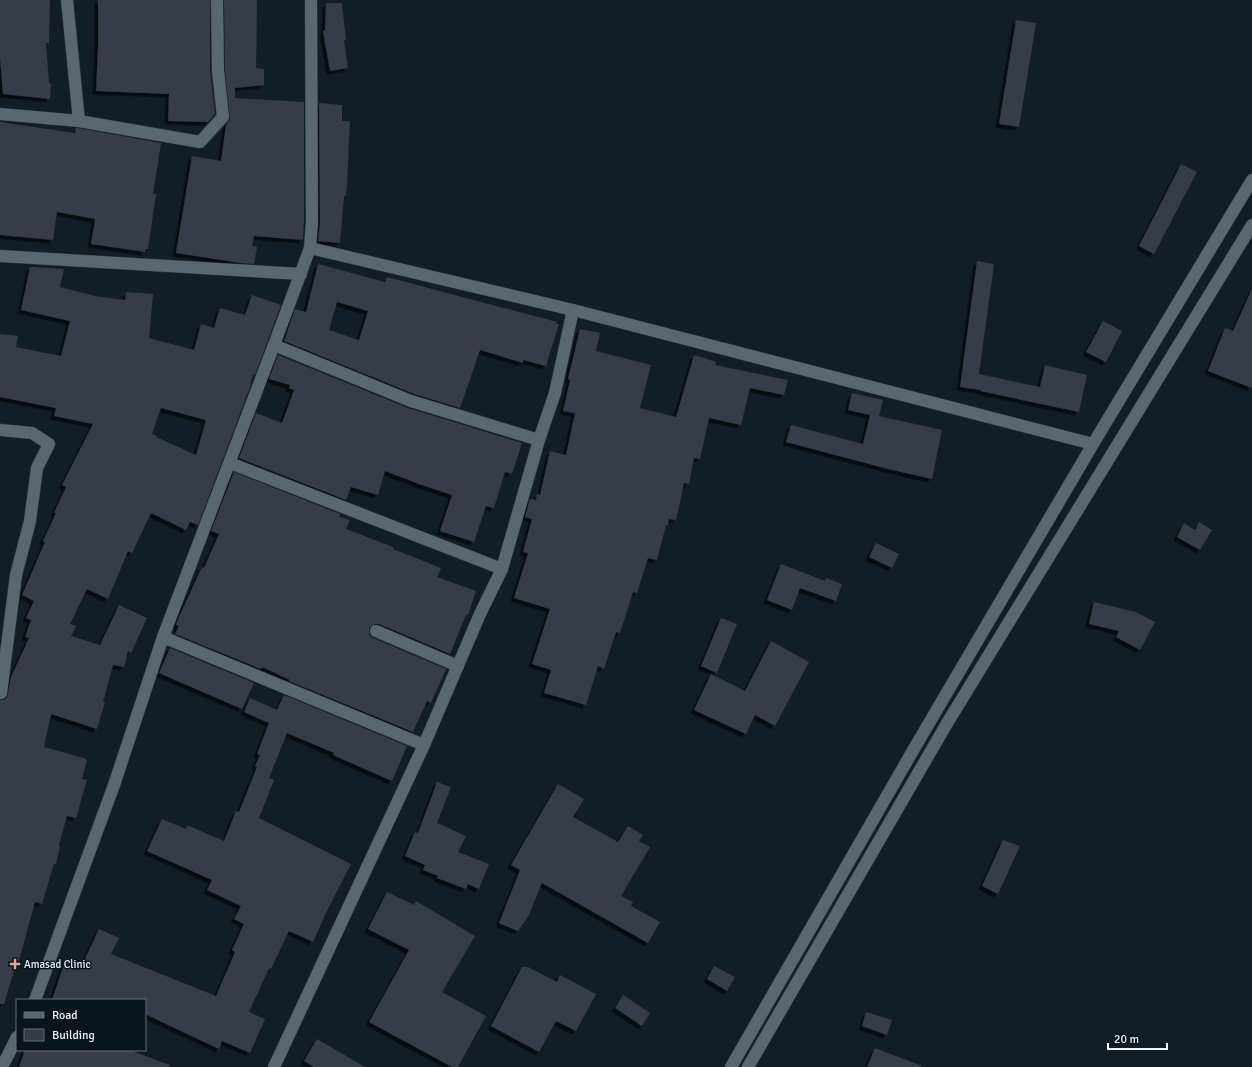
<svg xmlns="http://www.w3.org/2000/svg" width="1252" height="1067" font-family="Signika,sans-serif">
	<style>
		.building { fill: #373b49; fill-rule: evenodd; filter: url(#shadow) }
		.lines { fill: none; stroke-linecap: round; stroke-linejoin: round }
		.street-casing { stroke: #30383f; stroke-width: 13 }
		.secondary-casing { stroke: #30383f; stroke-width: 13 }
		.street { stroke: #596772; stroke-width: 12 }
		.secondary { stroke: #596772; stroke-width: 12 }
		.poi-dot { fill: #f59c92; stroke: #09151d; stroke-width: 1.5 }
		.labels { text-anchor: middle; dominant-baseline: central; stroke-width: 3; stroke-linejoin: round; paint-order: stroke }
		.poi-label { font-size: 11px; fill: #eef6fd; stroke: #09151d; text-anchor: start }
	</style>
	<defs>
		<filter id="shadow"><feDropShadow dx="-3.5" dy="3.5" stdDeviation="0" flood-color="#0009"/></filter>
	</defs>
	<rect width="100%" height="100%" fill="#121e27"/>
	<g class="building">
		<path d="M 0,0 L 50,0 L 49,43 L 46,43 L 49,83 L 51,84 L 50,99 L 3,94 L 0,58 Z"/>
		<path d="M 98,0 L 210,0 L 210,71 L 215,114 L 208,122 L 168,121 L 169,94 L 96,91 L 98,48 Z"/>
		<path d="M 224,0 L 257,0 L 256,68 L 264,69 L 264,85 L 235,88 L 235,98 L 304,102 L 304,222 L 303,240 L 254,236 L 252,246 L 257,247 L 254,264 L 241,263 L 176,253 L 192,156 L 221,161 L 226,125 L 230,119 L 225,71 Z"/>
		<path d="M 326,3 L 342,3 L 346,40 L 344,40 L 348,68 L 330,71 L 323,31 L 325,30 Z"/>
		<path d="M 1016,20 L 1036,23 L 1019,127 L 999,124 Z"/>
		<path d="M 319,103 L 342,105 L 342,121 L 350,121 L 347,185 L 346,196 L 344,196 L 340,243 L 318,241 L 320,222 Z"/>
		<path d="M 0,122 L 75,133 L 76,128 L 78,128 L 161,143 L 153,194 L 156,194 L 148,249 L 145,249 L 145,252 L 91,244 L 95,219 L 57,212 L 53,240 L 0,235 Z"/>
		<path d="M 1181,164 L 1197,172 L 1154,254 L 1139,246 Z"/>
		<path d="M 977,261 L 994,264 L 979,374 L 1040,387 L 1045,365 L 1087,375 L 1079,412 L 980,391 L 981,390 L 960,387 Z"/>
		<path d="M 318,264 L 385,282 L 387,277 L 557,322 L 556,324 L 559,324 L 546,366 L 523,360 L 523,363 L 480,350 L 460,408 L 414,394 L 284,341 L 295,309 L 306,312 ZM 337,302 L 368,311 L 359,340 L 329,330 Z"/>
		<path d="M 30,267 L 64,269 L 60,287 L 95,296 L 125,300 L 126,292 L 153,294 L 149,338 L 194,350 L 201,324 L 214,328 L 220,308 L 245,315 L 252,295 L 281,305 L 255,375 L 253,374 L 250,387 L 198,525 L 190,522 L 186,530 L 151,513 L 132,553 L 128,551 L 108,599 L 87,589 L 70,624 L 76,626 L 71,636 L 100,645 L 119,605 L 147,618 L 131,653 L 128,651 L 124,667 L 113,665 L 103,702 L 105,702 L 97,729 L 51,714 L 44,747 L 87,759 L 82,779 L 87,780 L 76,818 L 67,816 L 59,845 L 60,846 L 56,864 L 54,864 L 42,904 L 35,902 L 17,968 L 15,967 L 4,1004 L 0,1004 L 0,700 L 4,700 L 7,697 L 11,677 L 29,638 L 25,637 L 31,620 L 26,618 L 34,601 L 22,595 L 45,542 L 43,541 L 56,513 L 54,513 L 66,487 L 62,485 L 93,424 L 54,416 L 56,408 L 0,397 L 0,334 L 18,336 L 16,347 L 61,356 L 70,321 L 21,310 ZM 161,408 L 206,420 L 196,455 L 156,437 L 157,436 L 152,434 Z"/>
		<path d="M 1252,289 L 1252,388 L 1208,371 L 1225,328 L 1233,331 Z"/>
		<path d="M 1103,321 L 1122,331 L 1106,362 L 1086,352 Z"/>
		<path d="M 580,329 L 600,333 L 596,351 L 651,365 L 640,408 L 676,417 L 694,355 L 716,362 L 715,365 L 788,380 L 784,395 L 750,388 L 741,425 L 709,418 L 700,459 L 694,458 L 689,484 L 684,483 L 676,520 L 669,519 L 668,525 L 666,525 L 657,560 L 648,558 L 637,593 L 633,592 L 620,633 L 616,632 L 604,669 L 598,666 L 586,705 L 544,693 L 551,670 L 532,664 L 550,609 L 514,598 L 528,553 L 523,552 L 532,519 L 525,517 L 530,499 L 536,500 L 537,494 L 540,495 L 550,451 L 566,455 L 575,413 L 563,411 L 570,380 L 568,379 Z"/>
		<path d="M 278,355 L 408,408 L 522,443 L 512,474 L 505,472 L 494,508 L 486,506 L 474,542 L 440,531 L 452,495 L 419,484 L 385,471 L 378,495 L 351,487 L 346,500 L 239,458 L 256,413 L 282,423 L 294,390 L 289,388 L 290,385 L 269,379 Z"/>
		<path d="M 852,393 L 883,400 L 879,416 L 942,430 L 932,479 L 888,469 L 786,442 L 791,425 L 863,444 L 870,415 L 848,410 Z"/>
		<path d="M 234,472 L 340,514 L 339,517 L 350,520 L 346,529 L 393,547 L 393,549 L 441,568 L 437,577 L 476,591 L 468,615 L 466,615 L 450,654 L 379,624 L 375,624 L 369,628 L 369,632 L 370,636 L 373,638 L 446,669 L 431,703 L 427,701 L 413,732 L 289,681 L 290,680 L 262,667 L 261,669 L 175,634 L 179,626 L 176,625 L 178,619 L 202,567 L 204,568 L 219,534 L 211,531 Z"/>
		<path d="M 1199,522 L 1212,530 L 1200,550 L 1177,537 L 1184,523 L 1195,530 Z"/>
		<path d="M 876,543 L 899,554 L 892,568 L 869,557 Z"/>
		<path d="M 781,564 L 825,581 L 826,578 L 842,584 L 836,601 L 800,588 L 792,610 L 767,600 Z"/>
		<path d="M 1094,602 L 1136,612 L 1155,622 L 1140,650 L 1116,637 L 1119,631 L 1089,624 Z"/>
		<path d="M 721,618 L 737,624 L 717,673 L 701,666 Z"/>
		<path d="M 771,641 L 809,662 L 775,726 L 755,715 L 746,734 L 694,710 L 711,674 L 745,691 Z"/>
		<path d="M 170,648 L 254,683 L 242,709 L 159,673 Z"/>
		<path d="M 284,695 L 407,746 L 392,781 L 333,755 L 334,753 L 287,733 L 269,778 L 274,780 L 259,818 L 351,864 L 326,913 L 313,942 L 289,931 L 271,969 L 269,968 L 249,1012 L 265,1019 L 250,1053 L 222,1041 L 219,1049 L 145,1014 L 145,1000 L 52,1000 L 64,964 L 79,970 L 82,960 L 84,961 L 99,929 L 119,938 L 111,954 L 216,996 L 235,952 L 232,950 L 244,924 L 234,919 L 241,906 L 207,890 L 212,880 L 147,851 L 162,819 L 186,829 L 187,825 L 224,841 L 236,811 L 239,812 L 257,767 L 255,766 L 260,755 L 257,754 L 269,723 L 244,712 L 250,698 L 277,710 Z"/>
		<path d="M 437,782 L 451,787 L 437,823 L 466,836 L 458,852 L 489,864 L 479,889 L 468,884 L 466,889 L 437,878 L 438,876 L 423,870 L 425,865 L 405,856 L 415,832 L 418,833 Z"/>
		<path d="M 558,784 L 584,799 L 573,817 L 618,842 L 628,826 L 643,835 L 639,841 L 650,847 L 621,896 L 633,902 L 631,906 L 660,922 L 648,943 L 542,883 L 528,917 L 518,931 L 499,923 L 520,870 L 511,865 Z"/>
		<path d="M 1003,840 L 1020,846 L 998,894 L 982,886 Z"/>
		<path d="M 387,892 L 414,905 L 416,901 L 475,936 L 442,992 L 486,1016 L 458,1067 L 452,1067 L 369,1022 L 409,950 L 368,929 Z"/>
		<path d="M 714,966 L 735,977 L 727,991 L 707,979 Z"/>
		<path d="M 522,967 L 528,967 L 557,982 L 560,975 L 596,994 L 576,1031 L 556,1021 L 539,1052 L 491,1026 Z"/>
		<path d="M 623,995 L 650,1013 L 642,1026 L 615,1008 Z"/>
		<path d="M 866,1012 L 892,1020 L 887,1035 L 862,1026 Z"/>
		<path d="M 317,1039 L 365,1067 L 314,1067 L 304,1061 Z"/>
		<path d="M 875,1048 L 922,1066 L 921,1067 L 867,1067 Z"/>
		<path d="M 25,1050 L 129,1050 L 170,1065 L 170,1067 L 19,1067 Z"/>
	</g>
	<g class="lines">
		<defs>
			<g id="street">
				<path d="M 67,0 L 79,121"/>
				<path d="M 311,0 L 312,222 L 310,248 L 573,310 L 1093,444"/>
				<path d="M 0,114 L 79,121 L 200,142 L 223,117 L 218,71 L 217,0"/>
				<path d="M 310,248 L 274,345 L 411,401 L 539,440"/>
				<path d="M 0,256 L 301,274"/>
				<path d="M 0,430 L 32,433 L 49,444 L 37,468 L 30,521 L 16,575 L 1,693"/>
				<path d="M 230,463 L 502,569"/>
				<path d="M 376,631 L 458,666"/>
				<path d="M 163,637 L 424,745"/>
				<path d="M 35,1000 L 114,785 L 163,637 L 274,345"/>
				<path d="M 2,1067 L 17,1037"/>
				<path d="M 274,1067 L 424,745 L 480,614 L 502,569 L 539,440 L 555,393 L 573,310"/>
			</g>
			<g id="secondary">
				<path d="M 731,1067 L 915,747 L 1093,444 L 1252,180"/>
				<path d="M 748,1067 L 946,725 L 1252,225"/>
			</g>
		</defs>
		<use href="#street" class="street-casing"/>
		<use href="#secondary" class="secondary-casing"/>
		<use href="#street" class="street"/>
		<use href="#secondary" class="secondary"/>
	</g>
	<path class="poi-dot" d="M13 958h4v4h4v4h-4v4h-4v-4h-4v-4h4z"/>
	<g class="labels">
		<g class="poi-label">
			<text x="24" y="964">Amasad Clinic</text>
		</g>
	</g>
	<rect x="16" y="999" width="130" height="52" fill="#09151d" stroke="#656f77"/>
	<rect x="24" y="1012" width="20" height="6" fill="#596772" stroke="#656f77"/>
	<text x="52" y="1019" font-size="12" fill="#eef6fd">Road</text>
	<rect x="24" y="1029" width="20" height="12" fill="#373b49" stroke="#656f77"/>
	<text x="52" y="1039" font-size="12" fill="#eef6fd">Building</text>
	<path d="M1108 1043v6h59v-6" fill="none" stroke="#eef6fd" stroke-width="2"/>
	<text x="1114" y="1043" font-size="12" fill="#eef6fd" stroke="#09151d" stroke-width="3" paint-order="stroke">20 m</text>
</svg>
